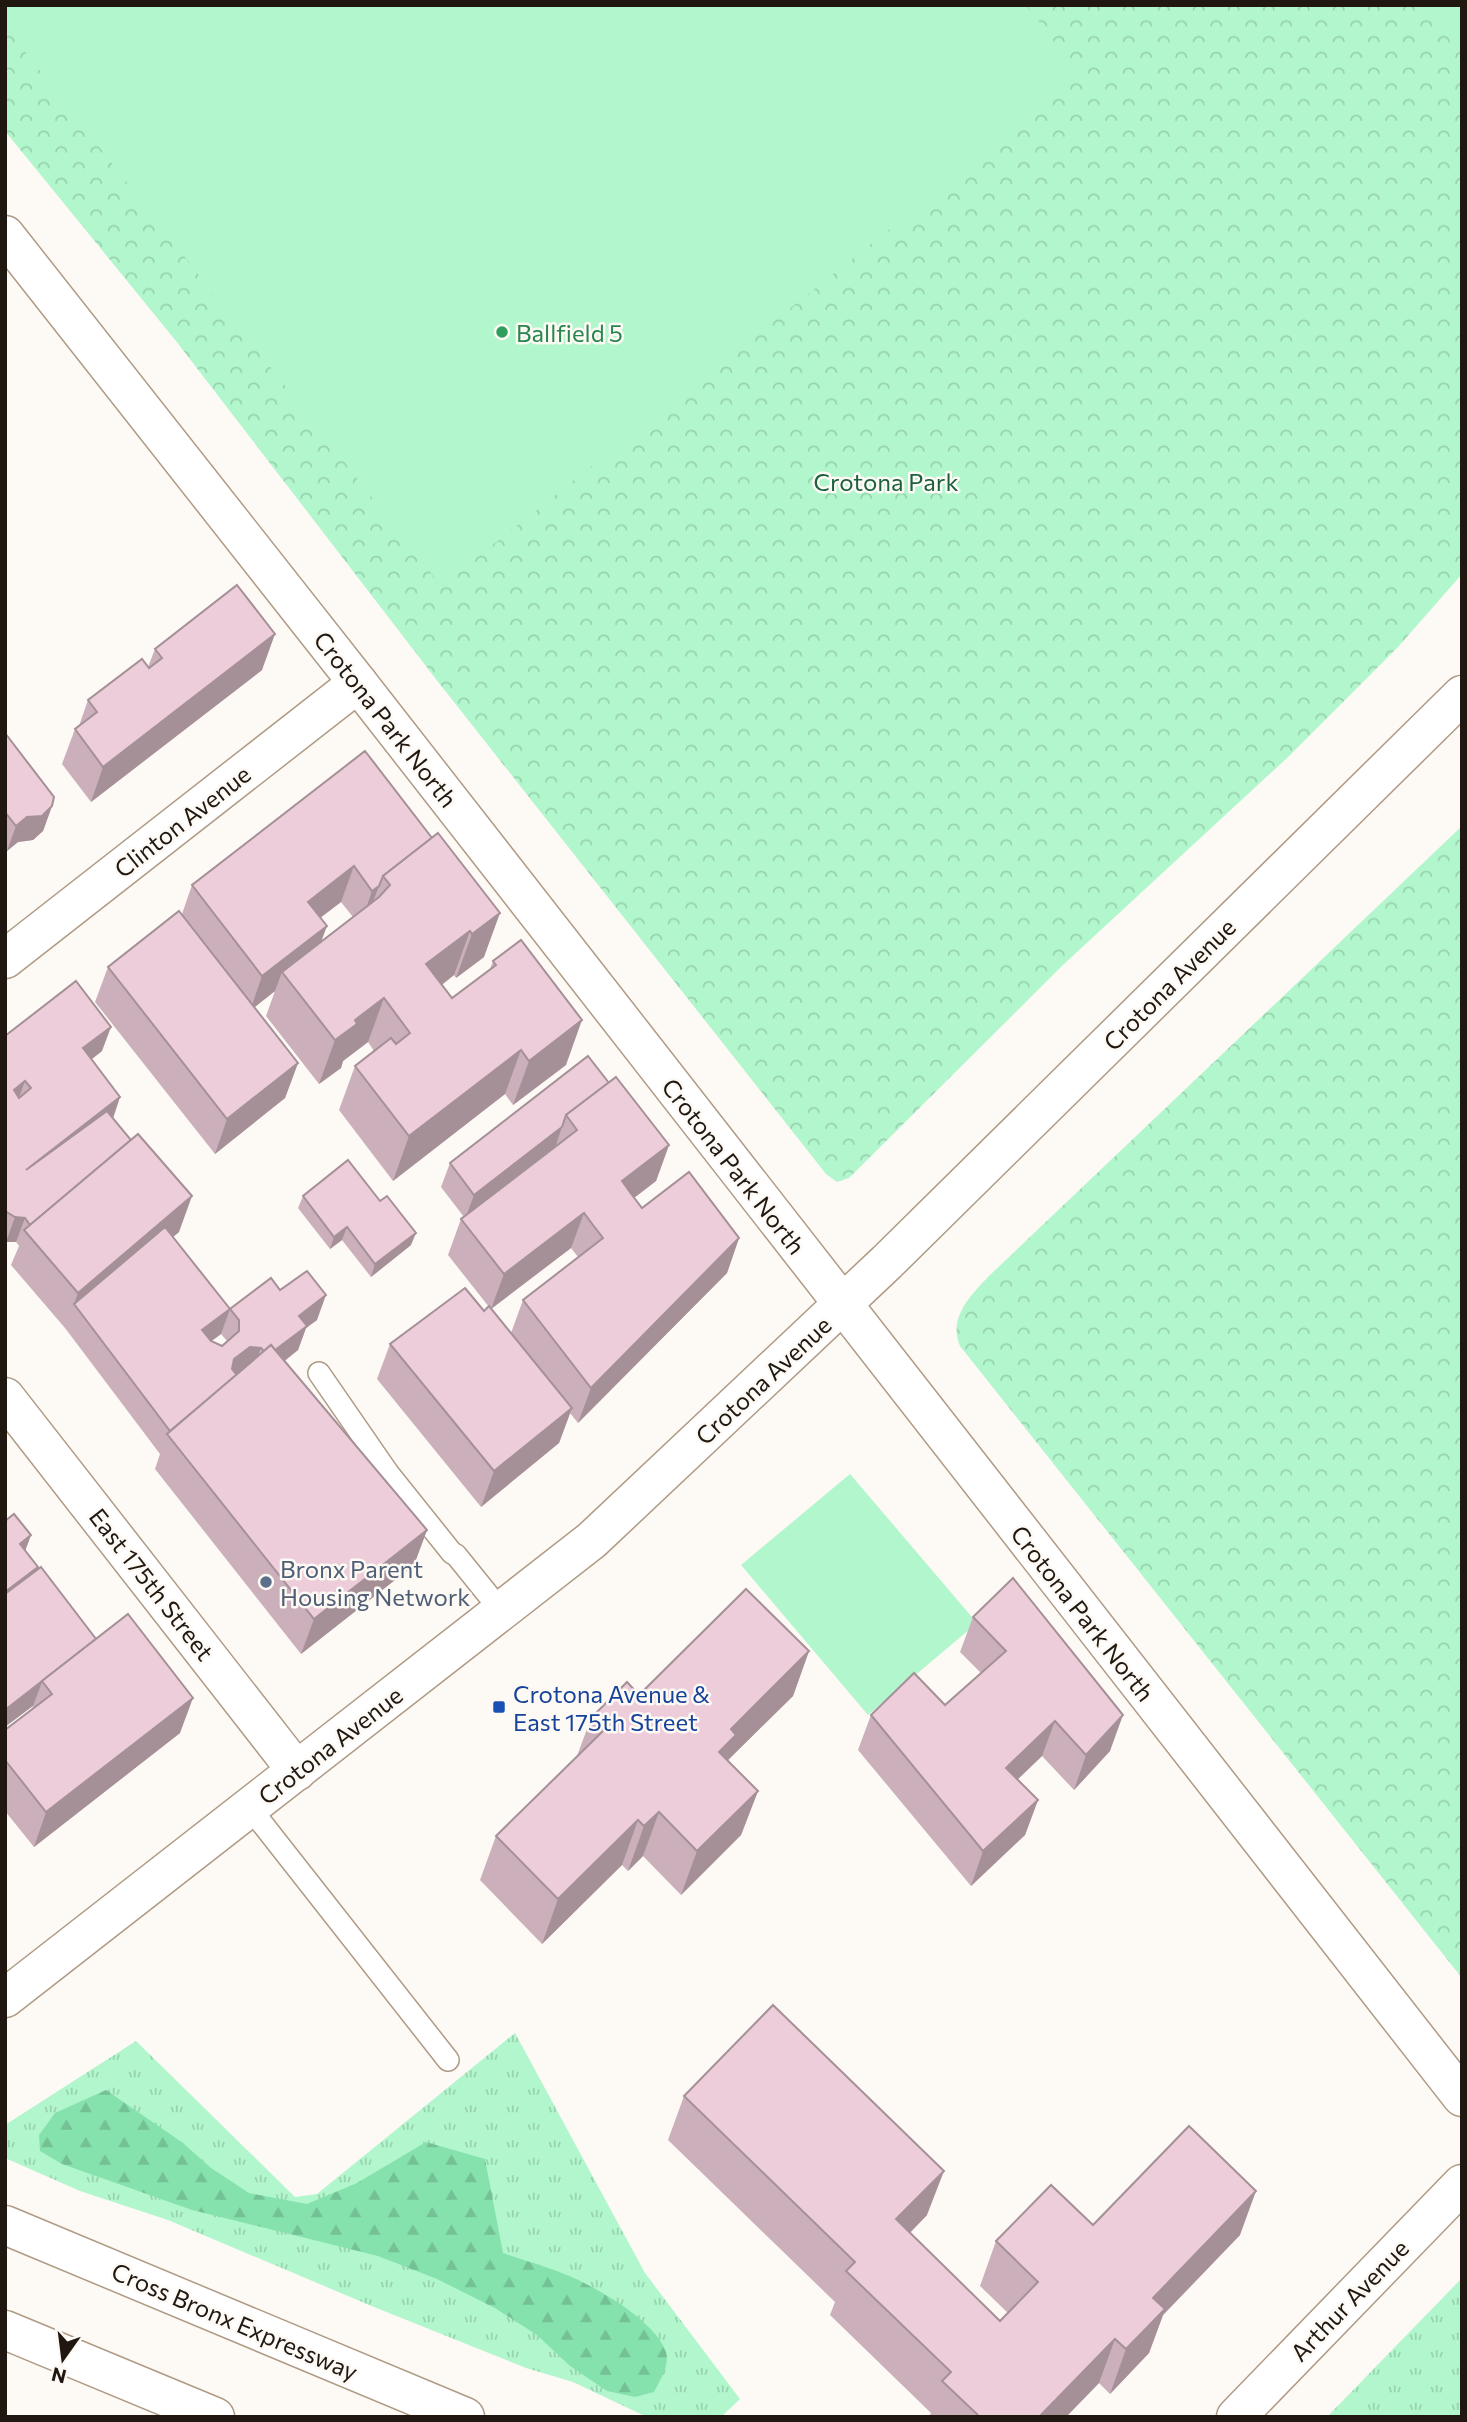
<svg xmlns="http://www.w3.org/2000/svg" width="1467" height="2422" font-family="Commissioner,sans-serif">
	<style>
		.grass { fill: url(#grass-tufts) }
		.forest { fill: url(#forest-firs) }
		.park { fill: url(#park-crowns) }
		.garden { fill: #b1f6cc }
		.lines { fill: none; stroke-linecap: round; stroke-linejoin: round }
		.lane-casing { stroke: #af9b85; stroke-width: 24 }
		.street-casing { stroke: #af9b85; stroke-width: 41 }
		.secondary-casing { stroke: #af9b85; stroke-width: 41 }
		.highway-casing { stroke: #af9b85; stroke-width: 41 }
		.lane { stroke: #fff; stroke-width: 21 }
		.street { stroke: #fff; stroke-width: 38 }
		.secondary { stroke: #fff; stroke-width: 38 }
		.highway { stroke: #fff; stroke-width: 38 }
		.wall { fill: #cbb0bb; fill-rule: evenodd }
		.shaded-wall { fill: #a59098 }
		.building { fill: #eccdd9; stroke: #a59098; stroke-width: 2; fill-rule: evenodd }
		.leisure-dot { fill: #2e9e5b; stroke: #fdf9f4; stroke-width: 2.5 }
		.service-dot { fill: #5c6f8a; stroke: #fdf9f4; stroke-width: 2.5 }
		.transit-dot { fill: #1a4fb4; stroke: #fdf9f4; stroke-width: 2.5 }
		.labels { text-anchor: middle; dominant-baseline: central; stroke-width: 5; stroke-linejoin: round; paint-order: stroke }
		.leisure-label { font-size: 24px; fill: #27864d; stroke: #fdf9f4; text-anchor: start }
		.park-label { font-size: 24px; fill: #1b5f3d; stroke: #fdf9f4 }
		.street-label { font-size: 24px; fill: #201810; stroke: #fdf9f4 }
		.service-label { font-size: 24px; fill: #4e5e75; stroke: #fdf9f4; text-anchor: start }
		.transit-label { font-size: 24px; fill: #164399; stroke: #fdf9f4; text-anchor: start }
	</style>
	<defs>
		<pattern id="grass-tufts" width="24" height="20" patternUnits="userSpaceOnUse" patternTransform="scale(1.75)"><rect width="24" height="20" fill="#b1f6cc"/><path d="M3 7l-1-3M5 7V3M7 7l1-3M15 17l-1-3M17 17v-4M19 17l1-3" fill="none" stroke="#98d2ae"/></pattern>
		<pattern id="forest-firs" width="22" height="20" patternUnits="userSpaceOnUse" patternTransform="scale(1.75)"><rect width="22" height="20" fill="#86e2ad"/><path d="M5 1l3.5 6h-7zM16 11l3.5 6h-7z" fill="#73c194"/></pattern>
		<pattern id="park-crowns" width="20" height="18" patternUnits="userSpaceOnUse" patternTransform="scale(1.75)"><rect width="20" height="18" fill="#b1f6cc"/><path d="M2 6a3 3 0 1 1 6 0M12 15a3 3 0 1 1 6 0" fill="none" stroke="#98d2ae"/></pattern>
	</defs>
	<rect width="100%" height="100%" fill="#fdf9f4"/>
	<g class="grass">
		<path d="M 515,2033 L 645,2273 L 740,2399 L 721,2417 L 647,2417 L 573,2382 L 526,2368 L 374,2307 L 168,2220 L 80,2191 L 5,2158 L 5,2125 L 136,2041 L 295,2197 L 317,2194 Z"/>
		<path d="M 1462,2278 L 1462,2417 L 1327,2417 Z"/>
	</g>
	<path class="forest" d="M 106,2090 L 183,2143 L 211,2168 L 249,2193 L 307,2204 L 357,2183 L 426,2142 L 485,2159 L 503,2253 C 526,2261 552,2268 574,2278 C 602,2291 656,2322 666,2352 C 670,2364 660,2381 654,2392 L 635,2397 L 607,2391 L 570,2366 L 537,2335 L 495,2308 L 437,2279 L 378,2256 L 192,2210 L 62,2164 L 40,2151 L 39,2135 L 55,2113 Z"/>
	<g class="park">
		<path d="M 5,5 L 1462,5 L 1462,574 L 1398,647 L 1287,758 L 1064,964 L 849,1178 L 837,1182 L 826,1174 L 439,683 L 176,341 L 5,131 Z"/>
		<path d="M 1462,826 L 1462,1978 L 960,1346 C 948,1318 970,1296 988,1277 Z"/>
	</g>
	<g class="garden">
		<path d="M 5,5 L 1026,5 L 1081,77 L 441,586 L 5,26 Z"/>
		<path d="M 1429,5 L 1462,5 L 1462,38 L 1425,9 Z"/>
		<path d="M 850,1474 L 977,1623 L 868,1715 L 741,1565 Z"/>
	</g>
	<g class="lines">
		<defs>
			<g id="lane">
				<path d="M 319,1373 L 388,1473 L 452,1553 L 456,1555 L 502,1612"/>
				<path d="M 250,1808 L 448,2060"/>
			</g>
			<g id="street">
				<path d="M 5,235 L 358,683 L 1462,2097"/>
				<path d="M 5,959 L 358,683"/>
				<path d="M 5,1397 L 297,1771"/>
			</g>
			<g id="secondary">
				<path d="M 5,1998 L 592,1540 L 887,1262 L 1462,695"/>
				<path d="M 1236,2417 L 1462,2184"/>
			</g>
			<g id="highway">
				<path d="M 5,2225 L 465,2417"/>
				<path d="M 5,2330 L 215,2417"/>
			</g>
		</defs>
		<use href="#lane" class="lane-casing"/>
		<use href="#street" class="street-casing"/>
		<use href="#secondary" class="secondary-casing"/>
		<use href="#highway" class="highway-casing"/>
		<use href="#lane" class="lane"/>
		<use href="#street" class="street"/>
		<use href="#secondary" class="secondary"/>
		<use href="#highway" class="highway"/>
	</g>
	<g class="wall">
		<path d="M 155,649 L 262,670 L 91,802 L 62,764 L 75,729 L 79,726 L 88,700 L 148,667 Z"/>
		<path d="M 5,733 L 52,806 L 43,831 L 33,840 L 18,842 L 7,851 L 5,848 Z"/>
		<path d="M 432,838 L 484,957 L 456,978 L 454,975 L 442,985 L 452,998 L 490,969 L 493,961 L 566,1065 L 513,1105 L 505,1094 L 393,1181 L 339,1110 L 355,1066 L 374,1051 L 368,1042 L 343,1061 L 341,1068 L 319,1084 L 266,1016 L 275,991 L 254,1007 L 298,1063 L 285,1098 L 215,1154 L 95,1002 L 108,967 L 182,914 L 192,885 ZM 341,902 L 353,917 L 321,942 L 320,918 Z"/>
		<path d="M 5,1036 L 102,1051 L 92,1059 L 120,1097 L 113,1118 L 179,1232 L 173,1237 L 230,1309 L 221,1334 L 211,1341 L 222,1346 L 227,1341 L 221,1334 L 230,1309 L 280,1290 L 317,1320 L 306,1328 L 298,1350 L 285,1361 L 427,1530 L 414,1565 L 301,1654 L 155,1469 L 160,1454 L 65,1328 L 11,1265 L 19,1246 L 16,1242 L 5,1241 Z"/>
		<path d="M 609,1083 L 669,1145 L 656,1181 L 634,1198 L 642,1208 L 739,1238 L 727,1273 L 578,1423 L 570,1413 L 559,1443 L 481,1507 L 377,1379 L 390,1344 L 484,1311 L 489,1307 L 448,1255 L 461,1219 L 464,1217 L 441,1187 L 450,1163 ZM 571,1248 L 578,1257 L 523,1300 L 511,1333 L 491,1309 Z"/>
		<path d="M 303,1196 L 411,1245 L 371,1277 L 342,1240 L 330,1249 L 298,1208 Z"/>
		<path d="M 5,1521 L 31,1535 L 25,1551 L 38,1567 L 37,1571 L 96,1639 L 180,1733 L 34,1847 L 5,1811 L 5,1730 L 32,1710 L 33,1706 Z"/>
		<path d="M 973,1617 L 1110,1751 L 1074,1790 L 1042,1756 L 1017,1780 L 1038,1800 L 1025,1835 L 971,1886 L 858,1750 L 871,1715 L 945,1705 L 981,1673 L 960,1652 Z"/>
		<path d="M 809,1651 L 793,1696 L 727,1761 L 758,1791 L 741,1835 L 681,1895 L 643,1856 L 628,1871 L 622,1865 L 542,1944 L 480,1880 L 496,1836 L 577,1756 L 591,1718 L 639,1695 Z"/>
		<path d="M 684,2096 L 927,2215 L 910,2233 L 1000,2321 L 1008,2313 L 980,2286 L 996,2241 L 1093,2225 L 1240,2235 L 1163,2315 L 1149,2353 L 1110,2394 L 1099,2383 L 1066,2417 L 929,2417 L 931,2413 L 830,2315 L 835,2302 L 668,2140 Z"/>
	</g>
	<g class="shaded-wall">
		<path d="M 275,634 L 262,670 L 91,802 L 103,767 Z"/>
		<path d="M 52,806 L 43,831 L 33,840 L 18,842 L 7,851 L 16,826 L 27,817 Z"/>
		<path d="M 354,866 L 341,902 L 295,937 L 308,902 Z"/>
		<path d="M 379,886 L 366,920 L 360,926 L 372,891 Z"/>
		<path d="M 500,913 L 484,957 L 456,978 L 472,934 Z"/>
		<path d="M 327,926 L 314,961 L 282,972 L 275,991 L 250,1011 L 262,976 Z"/>
		<path d="M 470,931 L 454,975 L 410,1009 L 426,964 Z"/>
		<path d="M 384,998 L 368,1042 L 343,1061 L 341,1068 L 319,1084 L 335,1040 L 355,1020 Z"/>
		<path d="M 582,1020 L 566,1065 L 513,1105 L 529,1061 Z"/>
		<path d="M 111,1027 L 102,1051 L 75,1072 L 83,1048 Z"/>
		<path d="M 521,1050 L 505,1094 L 393,1181 L 409,1136 Z"/>
		<path d="M 298,1063 L 285,1098 L 215,1154 L 227,1119 Z"/>
		<path d="M 25,1081 L 16,1106 L 14,1090 Z"/>
		<path d="M 120,1097 L 112,1121 L 26,1170 Z"/>
		<path d="M 562,1127 L 554,1151 L 465,1219 L 474,1195 Z"/>
		<path d="M 669,1145 L 656,1181 L 609,1217 L 622,1181 Z"/>
		<path d="M 192,1196 L 179,1232 L 82,1314 L 74,1304 L 78,1293 Z"/>
		<path d="M 584,1213 L 571,1248 L 491,1309 L 504,1274 Z"/>
		<path d="M 15,1217 L 25,1218 L 16,1242 L 6,1242 Z"/>
		<path d="M 347,1227 L 342,1240 L 330,1249 L 334,1237 Z"/>
		<path d="M 416,1233 L 411,1245 L 371,1277 L 375,1264 Z"/>
		<path d="M 739,1238 L 727,1273 L 578,1423 L 591,1388 Z"/>
		<path d="M 326,1295 L 317,1320 L 306,1328 L 298,1350 L 259,1380 L 268,1356 L 299,1316 Z"/>
		<path d="M 230,1309 L 221,1334 L 193,1355 L 202,1330 Z"/>
		<path d="M 250,1347 L 261,1348 L 252,1372 L 225,1383 L 234,1359 Z"/>
		<path d="M 572,1408 L 559,1443 L 481,1507 L 494,1471 Z"/>
		<path d="M 427,1530 L 414,1565 L 301,1654 L 314,1619 Z"/>
		<path d="M 31,1535 L 22,1559 L 20,1544 Z"/>
		<path d="M 38,1567 L 29,1592 L 5,1610 L 5,1592 Z"/>
		<path d="M 809,1651 L 793,1696 L 726,1762 L 719,1752 L 731,1729 Z"/>
		<path d="M 42,1682 L 33,1706 L 5,1727 L 5,1710 Z"/>
		<path d="M 193,1698 L 180,1733 L 34,1847 L 46,1812 Z"/>
		<path d="M 1123,1715 L 1110,1751 L 1074,1790 L 1086,1755 Z"/>
		<path d="M 1055,1721 L 1042,1756 L 993,1803 L 1006,1768 Z"/>
		<path d="M 758,1791 L 741,1835 L 681,1895 L 697,1851 Z"/>
		<path d="M 1038,1800 L 1025,1835 L 971,1886 L 983,1851 Z"/>
		<path d="M 659,1812 L 643,1856 L 628,1871 L 644,1826 Z"/>
		<path d="M 638,1820 L 622,1865 L 542,1944 L 558,1899 Z"/>
		<path d="M 944,2171 L 927,2215 L 880,2263 L 896,2219 Z"/>
		<path d="M 1256,2191 L 1240,2235 L 1163,2315 L 1149,2353 L 1110,2394 L 1126,2349 L 1153,2298 Z"/>
		<path d="M 1115,2339 L 1099,2383 L 1066,2417 L 1039,2417 Z"/>
	</g>
	<g class="building">
		<path d="M 237,585 L 275,634 L 103,767 L 75,729 L 97,712 L 88,700 L 142,659 L 149,668 L 162,658 L 155,649 Z"/>
		<path d="M 5,733 L 54,797 L 52,806 L 42,816 L 27,817 L 16,826 L 5,812 Z"/>
		<path d="M 365,751 L 432,838 L 383,876 L 379,886 L 372,891 L 354,866 L 308,902 L 327,926 L 262,976 L 192,885 Z"/>
		<path d="M 438,833 L 500,913 L 472,934 L 470,931 L 426,964 L 452,998 L 496,965 L 493,961 L 521,940 L 582,1020 L 529,1061 L 521,1050 L 409,1136 L 355,1066 L 391,1038 L 396,1044 L 410,1033 L 384,998 L 355,1020 L 357,1024 L 335,1040 L 282,972 L 379,897 L 390,885 L 383,876 Z"/>
		<path d="M 179,911 L 298,1063 L 227,1119 L 108,967 Z"/>
		<path d="M 76,981 L 111,1027 L 83,1048 L 120,1097 L 26,1170 L 107,1111 L 131,1140 L 30,1225 L 25,1218 L 15,1217 L 5,1211 L 5,1036 ZM 25,1081 L 31,1088 L 19,1098 L 14,1090 Z"/>
		<path d="M 588,1056 L 609,1083 L 566,1115 L 562,1127 L 474,1195 L 450,1163 Z"/>
		<path d="M 616,1077 L 669,1145 L 622,1181 L 632,1195 L 642,1208 L 689,1172 L 739,1238 L 591,1388 L 523,1300 L 603,1238 L 593,1225 L 584,1213 L 504,1274 L 461,1219 L 577,1130 L 566,1115 Z"/>
		<path d="M 138,1134 L 192,1196 L 78,1293 L 24,1230 Z"/>
		<path d="M 348,1160 L 380,1201 L 387,1196 L 416,1233 L 375,1264 L 347,1227 L 334,1237 L 303,1196 Z"/>
		<path d="M 165,1227 L 230,1309 L 202,1330 L 211,1341 L 222,1346 L 239,1331 L 239,1320 L 230,1309 L 271,1278 L 280,1290 L 307,1271 L 326,1295 L 299,1316 L 307,1326 L 275,1350 L 271,1345 L 264,1351 L 261,1348 L 250,1347 L 234,1359 L 232,1369 L 237,1375 L 170,1431 L 74,1304 Z"/>
		<path d="M 465,1288 L 484,1311 L 489,1306 L 572,1408 L 494,1471 L 390,1344 Z"/>
		<path d="M 271,1345 L 427,1530 L 314,1619 L 167,1434 Z"/>
		<path d="M 14,1514 L 31,1535 L 20,1544 L 38,1567 L 5,1592 L 5,1521 Z"/>
		<path d="M 41,1567 L 96,1639 L 5,1710 L 5,1594 Z"/>
		<path d="M 1013,1578 L 1123,1715 L 1086,1755 L 1055,1721 L 1006,1768 L 1038,1800 L 983,1851 L 871,1715 L 914,1673 L 945,1705 L 1006,1651 L 973,1617 Z"/>
		<path d="M 746,1589 L 809,1651 L 731,1729 L 736,1735 L 719,1752 L 758,1791 L 697,1851 L 659,1812 L 644,1826 L 638,1820 L 558,1899 L 496,1836 L 604,1730 L 591,1718 L 627,1682 L 639,1695 Z"/>
		<path d="M 128,1614 L 193,1698 L 46,1812 L 5,1760 L 5,1730 L 52,1694 L 42,1681 Z"/>
		<path d="M 773,2005 L 944,2171 L 896,2219 L 1000,2321 L 1038,2282 L 996,2241 L 1051,2185 L 1093,2225 L 1189,2126 L 1256,2191 L 1153,2298 L 1165,2309 L 1126,2349 L 1115,2339 L 1039,2417 L 980,2417 L 942,2381 L 951,2372 L 846,2271 L 855,2262 L 684,2096 Z"/>
	</g>
	<circle class="leisure-dot" cx="502" cy="332" r="7"/>
	<circle class="service-dot" cx="266" cy="1582" r="7"/>
	<rect class="transit-dot" x="492" y="1700" width="14" height="14" rx="3.5"/>
	<g class="labels">
		<g class="leisure-label">
			<text x="516" y="332">Ballfield 5</text>
		</g>
		<g class="park-label">
			<text x="886" y="481">Crotona Park</text>
		</g>
		<g class="street-label">
			<text transform="translate(386 719) rotate(52)">Crotona Park North</text>
			<text transform="translate(182 821) rotate(-38)">Clinton Avenue</text>
			<text transform="translate(1169 984) rotate(-45)">Crotona Avenue</text>
			<text transform="translate(734 1166) rotate(52)">Crotona Park North</text>
			<text transform="translate(763 1380) rotate(-43)">Crotona Avenue</text>
			<text transform="translate(152 1584) rotate(52)">East 175th Street</text>
			<text transform="translate(1083 1613) rotate(52)">Crotona Park North</text>
			<text transform="translate(330 1745) rotate(-38)">Crotona Avenue</text>
			<text transform="translate(1349 2300) rotate(-46)">Arthur Avenue</text>
			<text transform="translate(235 2321) rotate(23)">Cross Bronx Expressway</text>
		</g>
		<g class="service-label">
			<text x="280" y="1568">Bronx Parent<tspan x="280" dy="28">Housing Network</tspan></text>
		</g>
		<g class="transit-label">
			<text x="513" y="1693">Crotona Avenue &amp;<tspan x="513" dy="28">East 175th Street</tspan></text>
		</g>
	</g>
	<rect width="1467" height="2422" fill="none" stroke="#201810" stroke-width="14"/>
	<g transform="translate(63 2359) rotate(194)" stroke="#fdf9f4" stroke-width="5" paint-order="stroke">
	<path d="M0-5L12 26L0 18L-12 26Z" fill="#201810"/>
	<text y="-10" font-size="19" font-weight="bold" text-anchor="middle" fill="#201810">N</text>
	</g>
</svg>
